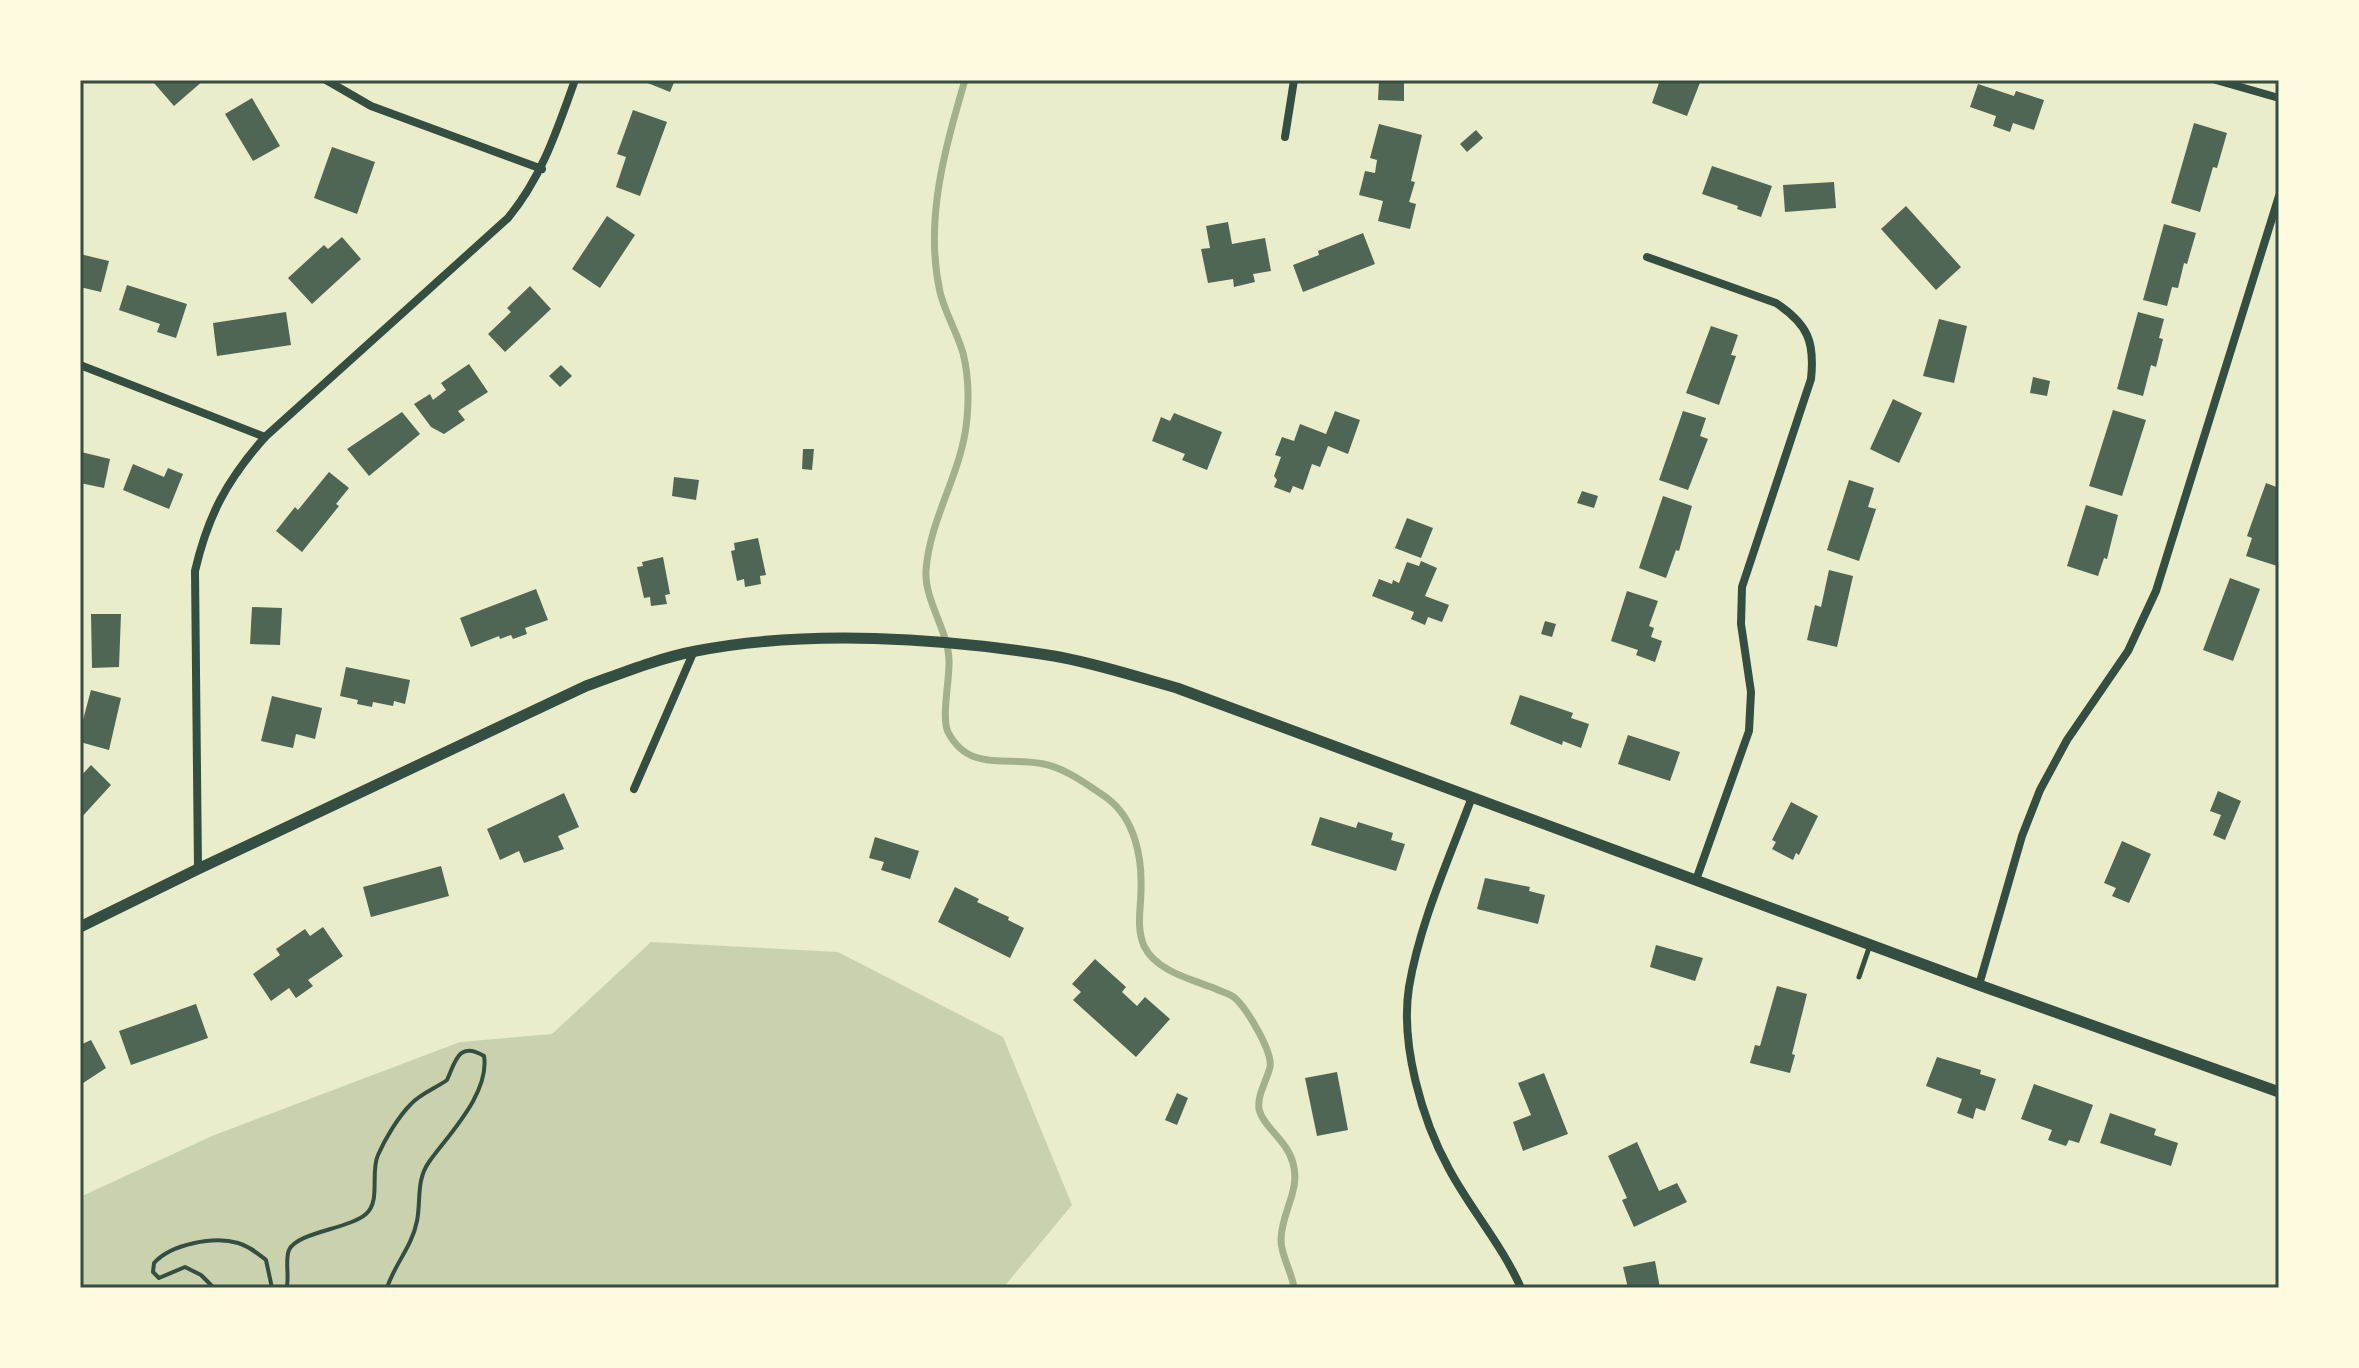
<svg xmlns="http://www.w3.org/2000/svg" width="2359" height="1368" font-family="Signika,sans-serif">
	<style>
		.green { fill: #cad2ad }
		.lines { fill: none; stroke-linecap: round; stroke-linejoin: round }
		.stream { stroke: #a3b18a; stroke-width: 7 }
		.building { fill: #4f6655 }
		.path { stroke: #344e41; stroke-width: 4 }
		.service { stroke: #344e41; stroke-width: 5 }
		.minor { stroke: #344e41; stroke-width: 8 }
		.tertiary { stroke: #344e41; stroke-width: 11 }
		.neatline { fill: none; stroke: #344e41; stroke-width: 3 }
	</style>
	<rect width="100%" height="100%" fill="#e9edc9"/>
	<path class="green" d="M 651,942 L 838,952 L 1003,1037 L 1072,1205 L 1003,1288 L 80,1288 L 80,1197 L 212,1136 L 460,1042 L 552,1034 Z"/>
	<g class="lines">
		<path class="stream" d="M 965,80 C 945,149 924,220 940,292 C 945,313 957,332 963,353 C 968,373 969,397 967,418 C 963,471 930,517 926,570 C 924,600 948,630 949,660 C 950,679 941,717 948,732 C 969,773 1007,756 1044,764 C 1065,768 1090,786 1107,798 C 1135,819 1142,857 1141,889 C 1141,909 1136,927 1144,946 C 1156,971 1191,979 1216,989 C 1222,992 1231,994 1235,998 C 1247,1009 1273,1052 1270,1067 C 1267,1080 1257,1095 1259,1109 C 1263,1127 1287,1140 1293,1163 C 1301,1191 1281,1212 1281,1240 C 1281,1256 1292,1272 1294,1288"/>
	</g>
	<g class="building">
		<path d="M 157,80 L 204,80 L 174,106 L 154,83 Z"/>
		<path d="M 640,80 L 675,80 L 670,92 Z"/>
		<path d="M 1379,80 L 1404,80 L 1404,101 L 1378,100 Z"/>
		<path d="M 1660,80 L 1701,80 L 1687,116 L 1652,103 Z"/>
		<path d="M 1978,84 L 2014,96 L 2016,91 L 2044,100 L 2034,130 L 2013,123 L 2010,132 L 1993,126 L 1996,116 L 1970,107 Z"/>
		<path d="M 252,98 L 280,146 L 253,161 L 225,114 Z"/>
		<path d="M 633,110 L 667,122 L 640,196 L 616,187 L 626,157 L 617,154 Z"/>
		<path d="M 2194,123 L 2227,133 L 2217,168 L 2213,167 L 2200,212 L 2171,203 Z"/>
		<path d="M 1379,124 L 1422,135 L 1411,181 L 1415,182 L 1409,202 L 1416,204 L 1410,229 L 1378,221 L 1383,201 L 1359,195 L 1365,171 L 1375,173 L 1377,160 L 1370,158 Z"/>
		<path d="M 1476,130 L 1483,138 L 1467,152 L 1460,144 Z"/>
		<path d="M 332,147 L 375,162 L 357,214 L 314,198 Z"/>
		<path d="M 1712,166 L 1772,186 L 1761,217 L 1737,209 L 1738,206 L 1702,194 Z"/>
		<path d="M 1834,182 L 1836,208 L 1785,212 L 1783,185 Z"/>
		<path d="M 1906,206 L 1961,267 L 1936,290 L 1881,229 Z"/>
		<path d="M 607,216 L 635,235 L 600,288 L 572,269 Z"/>
		<path d="M 1228,222 L 1232,244 L 1265,238 L 1271,271 L 1253,274 L 1255,282 L 1234,287 L 1233,279 L 1208,283 L 1201,249 L 1210,248 L 1206,226 Z"/>
		<path d="M 2164,224 L 2196,233 L 2187,264 L 2184,263 L 2178,288 L 2172,287 L 2167,306 L 2143,300 Z"/>
		<path d="M 1363,233 L 1375,264 L 1303,292 L 1293,265 L 1319,255 L 1318,251 Z"/>
		<path d="M 342,237 L 361,259 L 312,304 L 288,278 L 324,245 L 328,249 Z"/>
		<path d="M 80,254 L 109,261 L 101,292 L 80,287 Z"/>
		<path d="M 127,285 L 187,304 L 176,338 L 157,332 L 160,324 L 119,310 Z"/>
		<path d="M 530,286 L 551,309 L 505,352 L 488,334 L 511,312 L 507,308 Z"/>
		<path d="M 286,312 L 291,345 L 217,356 L 213,323 Z"/>
		<path d="M 2138,312 L 2164,319 L 2159,338 L 2163,339 L 2156,367 L 2151,365 L 2143,396 L 2117,389 Z"/>
		<path d="M 1939,319 L 1967,326 L 1954,383 L 1923,376 Z"/>
		<path d="M 1711,326 L 1738,335 L 1731,355 L 1736,356 L 1719,405 L 1686,393 Z"/>
		<path d="M 469,364 L 488,392 L 458,411 L 465,420 L 444,434 L 431,427 L 414,404 L 430,394 L 433,400 L 446,390 L 441,383 Z"/>
		<path d="M 561,365 L 572,376 L 560,387 L 549,376 Z"/>
		<path d="M 2033,377 L 2050,381 L 2047,396 L 2030,393 Z"/>
		<path d="M 1893,399 L 1922,413 L 1899,463 L 1870,449 Z"/>
		<path d="M 2113,410 L 2146,420 L 2122,496 L 2089,486 Z"/>
		<path d="M 1335,411 L 1360,420 L 1348,454 L 1328,446 L 1320,467 L 1312,464 L 1303,490 L 1293,486 L 1290,493 L 1274,487 L 1277,480 L 1274,476 L 1281,457 L 1275,455 L 1282,437 L 1294,441 L 1300,424 L 1326,434 Z"/>
		<path d="M 1683,411 L 1706,418 L 1700,436 L 1708,439 L 1688,490 L 1659,480 Z"/>
		<path d="M 402,412 L 420,434 L 369,476 L 347,449 Z"/>
		<path d="M 1174,413 L 1222,432 L 1207,470 L 1182,460 L 1185,454 L 1152,441 L 1161,417 L 1170,421 Z"/>
		<path d="M 803,449 L 814,449 L 812,470 L 802,469 Z"/>
		<path d="M 81,452 L 110,459 L 104,488 L 80,483 Z"/>
		<path d="M 133,464 L 164,477 L 168,468 L 183,474 L 169,509 L 123,490 Z"/>
		<path d="M 329,472 L 349,488 L 336,504 L 339,506 L 302,552 L 276,531 L 295,507 L 298,510 Z"/>
		<path d="M 674,477 L 699,480 L 696,500 L 672,496 Z"/>
		<path d="M 1849,480 L 1874,488 L 1868,507 L 1876,509 L 1859,561 L 1827,550 Z"/>
		<path d="M 2266,483 L 2279,488 L 2279,560 L 2277,566 L 2246,556 L 2252,538 L 2247,536 Z"/>
		<path d="M 1582,491 L 1598,496 L 1594,508 L 1577,503 Z"/>
		<path d="M 1663,496 L 1692,506 L 1679,551 L 1676,550 L 1666,578 L 1639,568 Z"/>
		<path d="M 2086,505 L 2118,515 L 2107,559 L 2104,558 L 2098,576 L 2067,566 Z"/>
		<path d="M 1407,518 L 1433,528 L 1421,558 L 1395,548 Z"/>
		<path d="M 758,538 L 766,575 L 760,576 L 761,584 L 745,587 L 744,579 L 737,581 L 731,551 L 735,550 L 734,543 Z"/>
		<path d="M 663,557 L 670,594 L 665,595 L 667,604 L 651,606 L 650,597 L 644,598 L 637,567 L 643,566 L 642,562 Z"/>
		<path d="M 1421,561 L 1437,568 L 1425,596 L 1449,605 L 1442,622 L 1428,617 L 1425,625 L 1411,619 L 1414,612 L 1372,596 L 1379,579 L 1392,584 L 1393,580 L 1399,583 L 1407,562 L 1419,566 Z"/>
		<path d="M 1829,570 L 1853,576 L 1837,647 L 1807,640 L 1815,605 L 1821,607 Z"/>
		<path d="M 2230,578 L 2260,589 L 2233,661 L 2203,650 Z"/>
		<path d="M 536,589 L 548,620 L 525,628 L 527,634 L 513,639 L 511,635 L 500,639 L 499,636 L 471,647 L 460,618 Z"/>
		<path d="M 1627,591 L 1658,601 L 1649,626 L 1654,628 L 1651,637 L 1662,641 L 1655,662 L 1636,655 L 1638,650 L 1611,641 Z"/>
		<path d="M 252,607 L 282,608 L 280,645 L 250,644 Z"/>
		<path d="M 91,614 L 121,614 L 119,667 L 92,668 Z"/>
		<path d="M 1545,621 L 1556,624 L 1552,637 L 1541,634 Z"/>
		<path d="M 346,667 L 410,680 L 405,704 L 394,701 L 393,706 L 373,702 L 372,707 L 357,704 L 358,700 L 340,696 Z"/>
		<path d="M 91,690 L 121,698 L 109,750 L 80,742 L 80,731 Z"/>
		<path d="M 1520,695 L 1573,713 L 1571,718 L 1589,724 L 1581,748 L 1563,741 L 1562,745 L 1510,724 Z"/>
		<path d="M 272,696 L 322,708 L 315,739 L 296,734 L 293,748 L 261,741 Z"/>
		<path d="M 1628,735 L 1680,752 L 1670,781 L 1618,764 Z"/>
		<path d="M 91,765 L 111,785 L 80,819 L 80,777 Z"/>
		<path d="M 2218,791 L 2241,801 L 2225,840 L 2213,835 L 2221,815 L 2210,811 Z"/>
		<path d="M 564,793 L 579,827 L 558,836 L 564,849 L 524,863 L 519,851 L 500,860 L 487,829 Z"/>
		<path d="M 1791,802 L 1818,816 L 1799,855 L 1796,853 L 1793,860 L 1772,849 L 1776,842 L 1772,840 Z"/>
		<path d="M 1320,817 L 1356,828 L 1358,822 L 1393,833 L 1391,840 L 1405,844 L 1396,871 L 1311,845 Z"/>
		<path d="M 875,837 L 919,851 L 910,879 L 881,870 L 884,862 L 869,858 Z"/>
		<path d="M 2122,841 L 2151,854 L 2129,903 L 2112,896 L 2116,888 L 2104,883 Z"/>
		<path d="M 441,866 L 449,896 L 371,917 L 363,887 Z"/>
		<path d="M 1485,878 L 1530,887 L 1529,891 L 1545,895 L 1538,924 L 1477,909 Z"/>
		<path d="M 955,887 L 979,899 L 977,902 L 1009,917 L 1008,920 L 1024,928 L 1010,958 L 938,922 Z"/>
		<path d="M 323,927 L 343,956 L 308,980 L 313,986 L 296,998 L 289,988 L 271,1001 L 253,974 L 280,955 L 276,949 L 305,929 L 310,936 Z"/>
		<path d="M 1656,945 L 1703,958 L 1695,981 L 1650,967 Z"/>
		<path d="M 1095,959 L 1126,987 L 1122,992 L 1137,1006 L 1145,997 L 1170,1019 L 1136,1057 L 1073,1000 L 1081,992 L 1072,984 Z"/>
		<path d="M 1777,986 L 1807,994 L 1792,1054 L 1795,1055 L 1790,1073 L 1750,1063 L 1755,1045 L 1760,1046 Z"/>
		<path d="M 196,1004 L 208,1038 L 131,1065 L 119,1031 Z"/>
		<path d="M 91,1040 L 106,1068 L 80,1085 L 80,1045 Z"/>
		<path d="M 1937,1057 L 1981,1070 L 1980,1074 L 1996,1079 L 1985,1111 L 1976,1108 L 1973,1119 L 1957,1113 L 1962,1099 L 1926,1086 Z"/>
		<path d="M 1337,1072 L 1348,1130 L 1317,1136 L 1305,1078 Z"/>
		<path d="M 1544,1073 L 1568,1134 L 1523,1151 L 1513,1122 L 1531,1115 L 1518,1083 Z"/>
		<path d="M 2034,1084 L 2093,1105 L 2079,1143 L 2069,1140 L 2066,1146 L 2048,1140 L 2052,1130 L 2021,1119 Z"/>
		<path d="M 1177,1093 L 1188,1098 L 1177,1125 L 1165,1120 Z"/>
		<path d="M 2110,1113 L 2156,1129 L 2154,1135 L 2178,1143 L 2171,1166 L 2100,1143 Z"/>
		<path d="M 1637,1142 L 1659,1191 L 1677,1183 L 1687,1202 L 1634,1227 L 1622,1200 L 1627,1198 L 1608,1156 Z"/>
		<path d="M 1655,1261 L 1660,1288 L 1628,1288 L 1623,1267 Z"/>
	</g>
	<g class="lines">
		<g class="path">
			<path d="M 214,1288 L 201,1275 L 185,1267 L 159,1278 L 153,1272 L 154,1263 C 171,1244 214,1236 238,1243 C 249,1246 257,1253 266,1260 L 272,1288"/>
			<path d="M 284,1288 L 287,1286 C 289,1275 285,1259 289,1250 C 297,1232 349,1229 366,1214 C 381,1201 370,1172 378,1155 C 385,1139 398,1117 411,1104 C 420,1094 436,1088 447,1080 C 455,1063 458,1040 484,1056 C 490,1093 449,1134 429,1162 C 416,1180 421,1201 417,1221 C 412,1247 394,1265 387,1288"/>
		</g>
		<path class="service" d="M 1859,977 L 1870,945"/>
		<g class="minor">
			<path d="M 326,80 L 371,106 L 542,169"/>
			<path d="M 2216,80 L 2279,98"/>
			<path d="M 1285,137 L 1294,80"/>
			<path d="M 1647,257 L 1776,303 C 1808,324 1815,342 1811,379 L 1742,587 L 1741,624 L 1751,692 L 1749,731 L 1696,880"/>
			<path d="M 80,365 L 265,437"/>
			<path d="M 634,789 L 694,651"/>
			<path d="M 1472,797 C 1449,859 1420,922 1409,987 C 1400,1044 1422,1120 1449,1169 C 1471,1210 1502,1245 1521,1288"/>
			<path d="M 198,869 L 195,571 C 208,515 227,480 265,437 L 508,218 C 542,177 557,130 575,80"/>
			<path d="M 1979,985 L 2022,836 L 2040,790 L 2067,740 L 2128,651 L 2156,591 L 2279,196"/>
		</g>
		<path class="tertiary" d="M 80,927 L 198,869 L 586,686 C 622,673 659,658 696,651 C 807,629 942,638 1054,656 C 1095,663 1137,677 1177,688 L 1979,985 L 2279,1092"/>
	</g>
	<rect width="2359" height="1368" fill="none" stroke="#fefae0" stroke-width="164"/>
	<rect x="82" y="82" width="2195" height="1204" class="neatline"/>
</svg>
